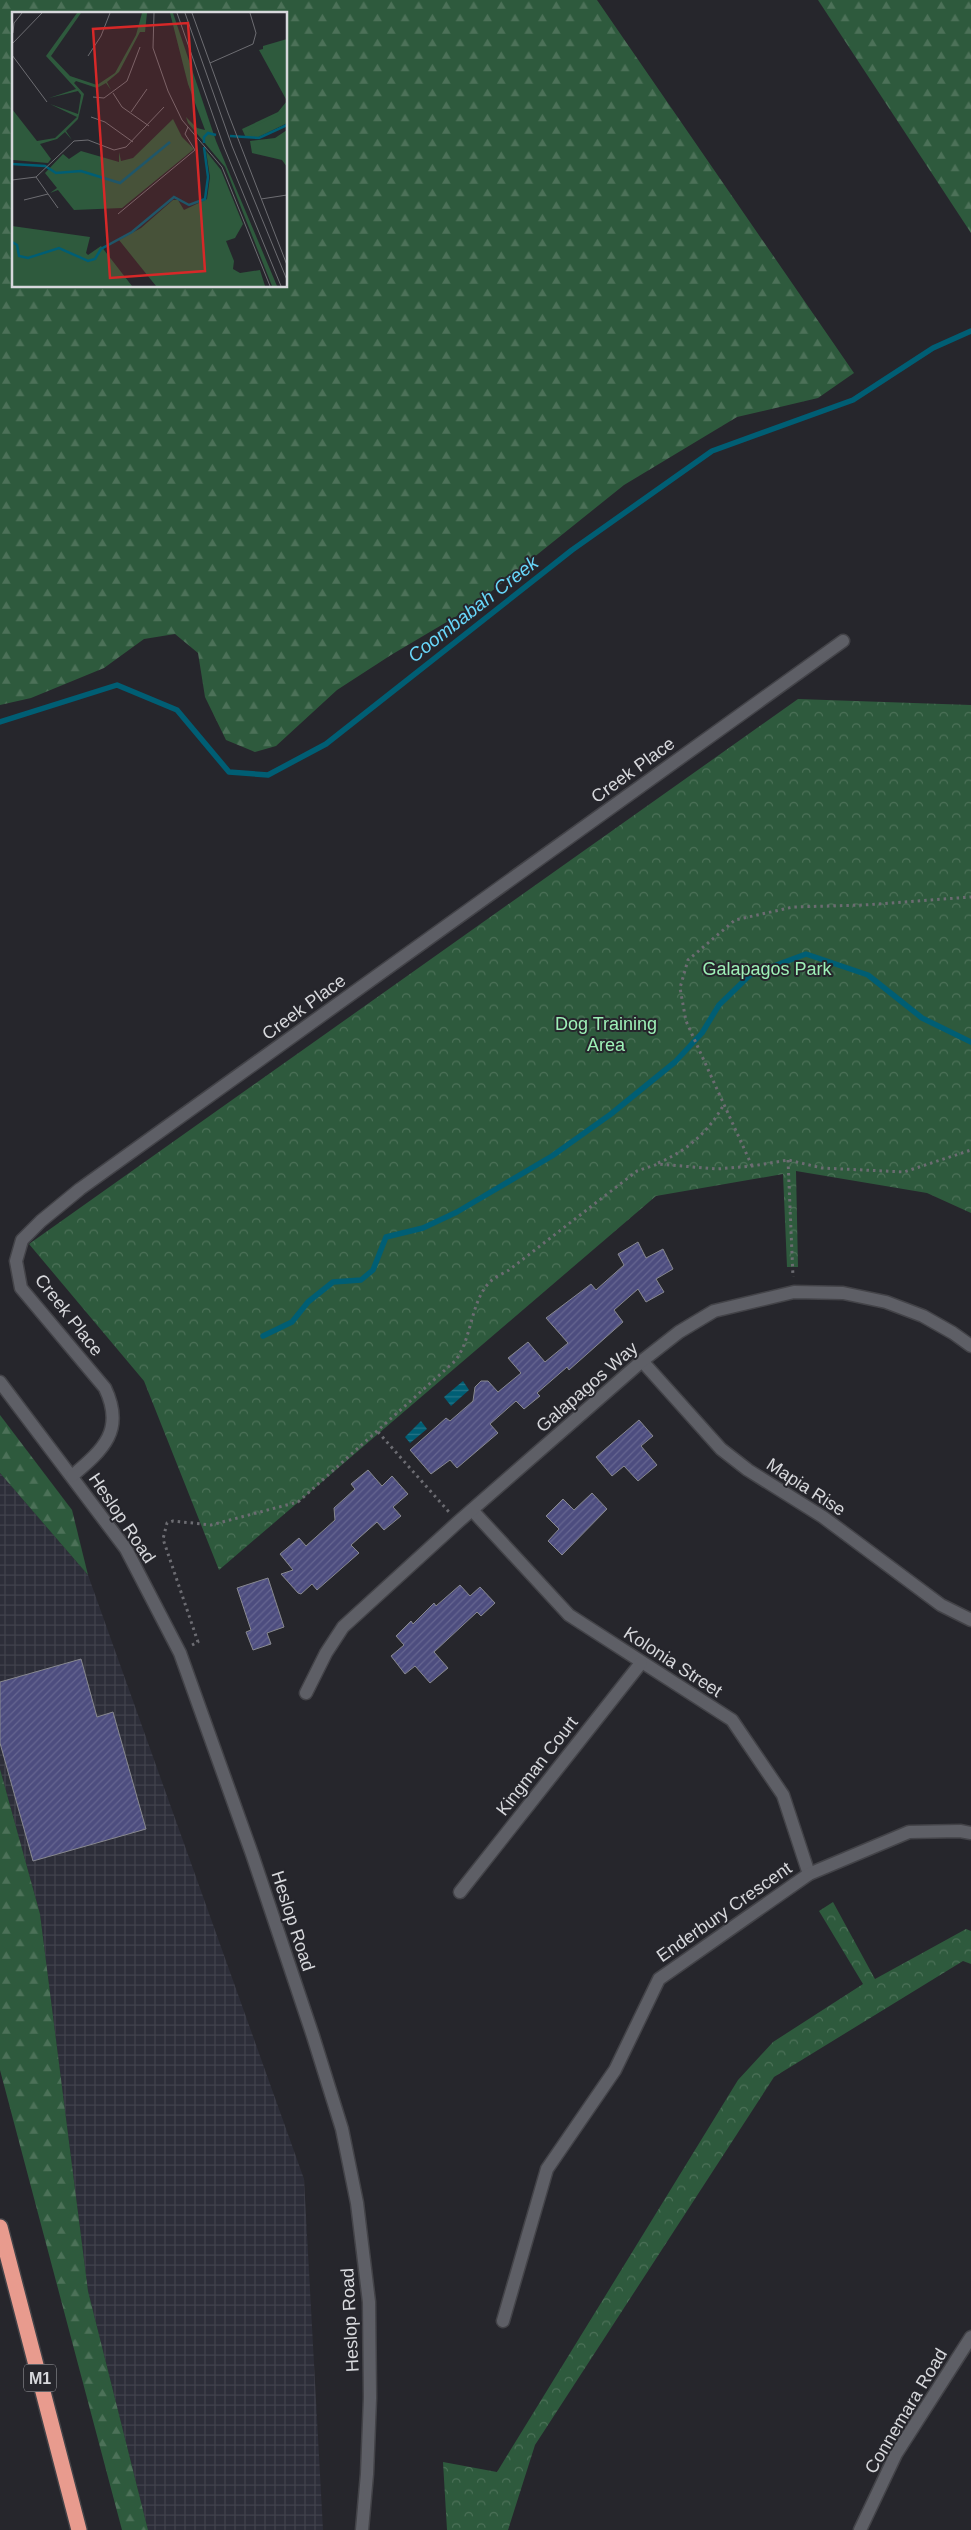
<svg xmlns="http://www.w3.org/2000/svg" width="971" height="2530" font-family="Helvetica,sans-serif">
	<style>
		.industrial { fill: url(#industrial-grid) }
		.forest { fill: url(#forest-firs); fill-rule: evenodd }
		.park { fill: url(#park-crowns) }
		.water { fill: url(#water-rules) }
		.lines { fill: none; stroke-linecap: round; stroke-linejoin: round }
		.stream { stroke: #005e74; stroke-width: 5.5 }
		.building { fill: url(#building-hatch); stroke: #888990 }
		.minor-casing { stroke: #434348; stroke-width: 15 }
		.highway-casing { stroke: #434348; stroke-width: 18 }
		.path { stroke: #6c6c72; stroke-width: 3; stroke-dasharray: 2.5 4; stroke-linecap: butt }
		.minor { stroke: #5e5f66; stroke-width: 12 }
		.highway { stroke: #e89b8e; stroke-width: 15 }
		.labels { text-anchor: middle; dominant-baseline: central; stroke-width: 4; stroke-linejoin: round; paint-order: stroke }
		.shield { fill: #26262c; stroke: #a2a3a7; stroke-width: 1 }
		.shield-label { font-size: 16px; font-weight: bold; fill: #d7d8dc }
		.street-label { font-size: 18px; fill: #d7d8dc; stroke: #26262c }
		.park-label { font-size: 18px; fill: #9ef0b7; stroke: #26262c }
		.water-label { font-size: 19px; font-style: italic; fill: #68d7fa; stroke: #26262c }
		.inset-river { fill: none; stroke: #005e74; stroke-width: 2.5 }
		.inset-road { fill: none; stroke: #6d6d72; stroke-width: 1 }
		.view { fill: #d62828; fill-opacity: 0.15; stroke: #d62828; stroke-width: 2.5 }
		.inset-edge { fill: none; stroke: #d7d8dc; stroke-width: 2.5 }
	</style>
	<defs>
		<pattern id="industrial-grid" width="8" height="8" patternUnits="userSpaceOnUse" patternTransform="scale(1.25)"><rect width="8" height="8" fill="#2d2e39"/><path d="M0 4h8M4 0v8" fill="none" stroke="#41424c"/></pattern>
		<pattern id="forest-firs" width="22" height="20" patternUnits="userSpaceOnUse" patternTransform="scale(1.25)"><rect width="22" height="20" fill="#2e5a3d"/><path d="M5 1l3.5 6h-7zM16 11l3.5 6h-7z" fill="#4c7158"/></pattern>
		<pattern id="park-crowns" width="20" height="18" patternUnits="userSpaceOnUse" patternTransform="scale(1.25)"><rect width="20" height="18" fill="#2e5a3d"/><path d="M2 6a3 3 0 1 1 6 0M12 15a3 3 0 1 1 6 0" fill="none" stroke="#4c7158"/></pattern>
		<pattern id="water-rules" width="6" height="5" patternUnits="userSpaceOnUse" patternTransform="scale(1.25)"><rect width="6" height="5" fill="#005e74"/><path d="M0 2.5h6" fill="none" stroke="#247487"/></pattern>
		<pattern id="building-hatch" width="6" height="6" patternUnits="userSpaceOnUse" patternTransform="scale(1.25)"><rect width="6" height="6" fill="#4d4d7f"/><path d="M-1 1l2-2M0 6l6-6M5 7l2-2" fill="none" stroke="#666691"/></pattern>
	</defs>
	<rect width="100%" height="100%" fill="#26262c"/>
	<path class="industrial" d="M 0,1473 L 88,1575 L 304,2179 L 323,2530 L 148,2530 L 88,2291 L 40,1914 L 0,1769 Z"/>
	<g class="forest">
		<path d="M 0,0 L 597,0 L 854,373 L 818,398 L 737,417 L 624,485 L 472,607 L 391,655 L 337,690 L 276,746 L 255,752 L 226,740 L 205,697 L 198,653 L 175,634 L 144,639 L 104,668 L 31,698 L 0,705 ZM 14,14 L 286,14 L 286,286 L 14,286 Z"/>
		<path d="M 818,0 L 971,0 L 971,233 Z"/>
		<path d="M 0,1415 L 72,1510 L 88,1575 L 0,1473 Z"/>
		<path d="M 0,1769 L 40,1914 L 88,2291 L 148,2530 L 122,2530 L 0,2070 Z"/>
	</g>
	<g class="park">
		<path d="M 798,699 L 971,705 L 971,1213 L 927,1193 L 796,1171 L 798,1267 L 787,1267 L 783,1174 L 656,1196 L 219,1570 L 144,1381 L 29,1244 Z"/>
		<path d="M 833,1902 L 875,1979 L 966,1929 L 971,1931 L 971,1964 L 963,1961 L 774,2077 L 535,2445 L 508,2530 L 447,2530 L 443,2462 L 497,2472 L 738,2080 L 773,2042 L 863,1984 L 819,1911 Z"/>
	</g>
	<g class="water">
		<path d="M 463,1381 L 469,1390 L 451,1406 L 444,1397 Z"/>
		<path d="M 421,1421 L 427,1429 L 410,1443 L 405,1437 Z"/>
	</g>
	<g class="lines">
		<g class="stream">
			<path d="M 0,722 L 117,685 L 177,710 L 229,772 L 268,775 L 326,744 L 572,550 L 712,451 L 853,400 L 933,348 L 971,331"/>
			<path d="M 263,1336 L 292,1322 L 308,1302 L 333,1282 L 361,1280 L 373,1270 L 386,1237 L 423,1228 L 457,1212 L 552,1156 L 611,1114 L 675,1062 L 702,1033 L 719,1005 L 750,975 L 806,954 L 868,975 L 922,1018 L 971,1042"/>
		</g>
	</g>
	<g class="building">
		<path d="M 638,1242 L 646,1258 L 663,1249 L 673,1269 L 656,1279 L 664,1292 L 646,1302 L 638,1289 L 614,1310 L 623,1322 L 569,1370 L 567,1367 L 537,1393 L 540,1396 L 524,1409 L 516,1401 L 490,1424 L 498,1433 L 457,1468 L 450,1460 L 431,1474 L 410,1450 L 446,1418 L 450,1421 L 473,1401 L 475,1387 L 481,1381 L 488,1381 L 498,1392 L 521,1373 L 508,1358 L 528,1342 L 545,1362 L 568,1343 L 546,1318 L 591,1284 L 596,1290 L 624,1265 L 618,1254 Z"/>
		<path d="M 639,1420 L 653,1436 L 641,1446 L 657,1465 L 638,1481 L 624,1466 L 612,1476 L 596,1457 Z"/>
		<path d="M 368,1470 L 382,1486 L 392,1476 L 408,1494 L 393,1507 L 401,1516 L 384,1530 L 377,1522 L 351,1545 L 359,1553 L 317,1590 L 312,1584 L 301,1594 L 298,1593 L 281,1574 L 293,1570 L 280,1554 L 299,1538 L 306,1546 L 335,1520 L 334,1508 L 355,1489 L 351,1484 Z"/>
		<path d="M 592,1493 L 607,1509 L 562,1555 L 548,1541 L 559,1529 L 546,1516 L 563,1499 L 574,1510 Z"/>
		<path d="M 268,1578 L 284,1627 L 267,1633 L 271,1644 L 253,1650 L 246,1632 L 251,1630 L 237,1588 Z"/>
		<path d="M 460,1585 L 470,1596 L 480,1587 L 495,1603 L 481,1616 L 477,1612 L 434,1652 L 448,1668 L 430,1683 L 415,1666 L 405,1674 L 391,1656 L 404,1645 L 396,1636 L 411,1621 L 413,1624 L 434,1603 L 436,1606 Z"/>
		<path d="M 81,1659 L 97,1717 L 113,1712 L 146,1829 L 33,1861 L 0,1743 L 0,1682 Z"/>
	</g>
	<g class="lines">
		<defs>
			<g id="minor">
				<path d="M 642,1361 L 721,1449 L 748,1470 L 823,1517 L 941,1605 L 971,1620"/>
				<path d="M 0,1382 L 126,1549 L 180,1653 L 252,1854 L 313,2036 L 342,2129 L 357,2203 L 369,2302 L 370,2398 L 367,2474 L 362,2530"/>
				<path d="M 72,1476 C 104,1449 125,1430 105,1388 L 21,1288 L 16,1261 L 22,1240 L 41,1221 L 80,1189 L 843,641"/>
				<path d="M 472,1510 L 569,1615 L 732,1720 L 783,1795 L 809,1874"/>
				<path d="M 306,1693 L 326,1653 L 343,1627 L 458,1522 L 642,1361 L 679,1332 L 714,1311 L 794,1292 L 843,1293 L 886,1302 L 923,1316 L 953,1333 L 971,1346"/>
				<path d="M 460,1892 L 641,1663"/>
				<path d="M 503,2321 L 547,2169 L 615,2070 L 659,1979 L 809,1874 L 909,1832 L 960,1831 L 971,1833"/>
				<path d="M 860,2530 L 896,2454 L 971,2337"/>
			</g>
			<path id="highway" d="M 0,2227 L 79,2530"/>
		</defs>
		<use href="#minor" class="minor-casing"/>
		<use href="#highway" class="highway-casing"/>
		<g class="path">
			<path d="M 788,1160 L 793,1277"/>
			<path d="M 658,1163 C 687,1151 708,1132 723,1106"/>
			<path d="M 752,1166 L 686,1021 L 680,988 L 688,960 L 735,920 L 793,907 L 864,905 L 971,897"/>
			<path d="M 378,1432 L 449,1512"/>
			<path d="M 192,1645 L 198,1642 L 163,1539 L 167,1523 L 173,1521 L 211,1525 L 298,1502 L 455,1361 C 473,1338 470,1299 492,1280 C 497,1276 504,1273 509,1270 L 637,1171 L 658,1164 L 717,1169 L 752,1166 L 788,1160 L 822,1168 L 904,1172 L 971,1150"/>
		</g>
		<use href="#minor" class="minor"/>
		<use href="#highway" class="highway"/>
	</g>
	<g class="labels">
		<rect class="shield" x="24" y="2364.5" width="32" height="27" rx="4"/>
		<g class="shield-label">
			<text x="40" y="2378">M1</text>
		</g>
		<g class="street-label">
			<text transform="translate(633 770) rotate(-36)">Creek Place</text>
			<text transform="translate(304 1007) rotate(-36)">Creek Place</text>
			<text transform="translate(69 1315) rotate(52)">Creek Place</text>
			<text transform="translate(587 1387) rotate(-41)">Galapagos Way</text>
			<text transform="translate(806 1487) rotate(33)">Mapia Rise</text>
			<text transform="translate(122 1518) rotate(56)">Heslop Road</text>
			<text transform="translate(673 1662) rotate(33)">Kolonia Street</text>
			<text transform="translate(537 1766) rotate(-52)">Kingman Court</text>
			<text transform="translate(724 1912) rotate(-35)">Enderbury Crescent</text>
			<text transform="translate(293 1921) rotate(72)">Heslop Road</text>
			<text transform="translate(350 2320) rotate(-93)">Heslop Road</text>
			<text transform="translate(906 2411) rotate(-59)">Connemara Road</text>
		</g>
		<g class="park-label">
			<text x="767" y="969">Galapagos Park</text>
			<text x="606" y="1024">Dog Training<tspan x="606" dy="21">Area</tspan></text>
		</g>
		<g class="water-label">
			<text transform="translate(473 609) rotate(-38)">Coombabah Creek</text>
		</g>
	</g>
	<g transform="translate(12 12)">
		<rect width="275" height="275" fill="#26262c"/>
		<path d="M 158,1 L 161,1 L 204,129 L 265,274 L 260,274 L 213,155 L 176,111 L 174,105 L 185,116 L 193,118 L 176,72 ZM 275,27 L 275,111 L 244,126 L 234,126 L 230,117 L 266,100 L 275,89 L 247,38 L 251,37 L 251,34 ZM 194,139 L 209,158 L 231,212 L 223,226 L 214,229 L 222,249 L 221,257 L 228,261 L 248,258 L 253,274 L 144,274 L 107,228 L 129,216 L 161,188 L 166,188 L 172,198 L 195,187 L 198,165 ZM 0,214 L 78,225 L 74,241 L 76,243 L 89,234 L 120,274 L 0,274 Z" fill="#2e5a3d"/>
		<path d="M 275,92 L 275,111 L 246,125 L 236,122 L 239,116 L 269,101 ZM 275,118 L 275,155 L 270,148 L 240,141 L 238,129 L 263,126 Z" fill="#2e5a3d"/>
		<path d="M 65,1 L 69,1 L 39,44 L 58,64 L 85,73 L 103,61 L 124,23 L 130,1 L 135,1 L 133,20 L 128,20 L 107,60 L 95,70 L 99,78 L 94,71 L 85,76 L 64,69 L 62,71 L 72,82 L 66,107 L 54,119 L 60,128 L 53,120 L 45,127 L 28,132 L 39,147 L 36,151 L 1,148 L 0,97 L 25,129 L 43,126 L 65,105 L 38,92 L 66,102 L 69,83 L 66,79 L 37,86 L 64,77 L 34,44 ZM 161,107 L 170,125 L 182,137 L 110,196 L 62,198 L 46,178 L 38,181 L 45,176 L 33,161 L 51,142 L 57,147 L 69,139 L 107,150 L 107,140 L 109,149 L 121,146 Z" fill="#2e5a3d"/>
		<path class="inset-river" d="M 218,124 L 247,126 L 275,113M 192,131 L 192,125 L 196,121 L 204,123M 0,152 L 33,154 L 44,161 L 69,159 L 108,171 L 158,130M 0,230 L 5,233 L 7,244 L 16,246 L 47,236 L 76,249 L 83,247 L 89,237 L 120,220 L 162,185 L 177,193 L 193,187 L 196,165 L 192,135"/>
		<path class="inset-road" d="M 142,1 L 141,36 L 156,79 L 170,108 L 210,155 L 258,274M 165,1 L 212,135 L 269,274M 173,1 L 220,134 L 275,268M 180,1 L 216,101 L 275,253M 1,21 L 2,11 L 10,1M 0,32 L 30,1M 0,43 L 35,90M 76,44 L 89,24 L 98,1M 198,51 L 241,32 L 244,21 L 238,1M 101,81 L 110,95 L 137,114M 81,85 L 92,86 L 115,69 L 128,35M 119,100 L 135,77M 79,105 L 93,110 L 121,130M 24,165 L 46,196M 0,168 L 24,165 L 62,129 L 76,128 L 102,138 L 114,135 L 152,95M 249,187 L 275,183M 12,188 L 36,182M 106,202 L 183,138 L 173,122 L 176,115"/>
		<path class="view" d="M 176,11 L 193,259 L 98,266 L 81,17 Z"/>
		<rect width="275" height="275" class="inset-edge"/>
	</g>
</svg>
